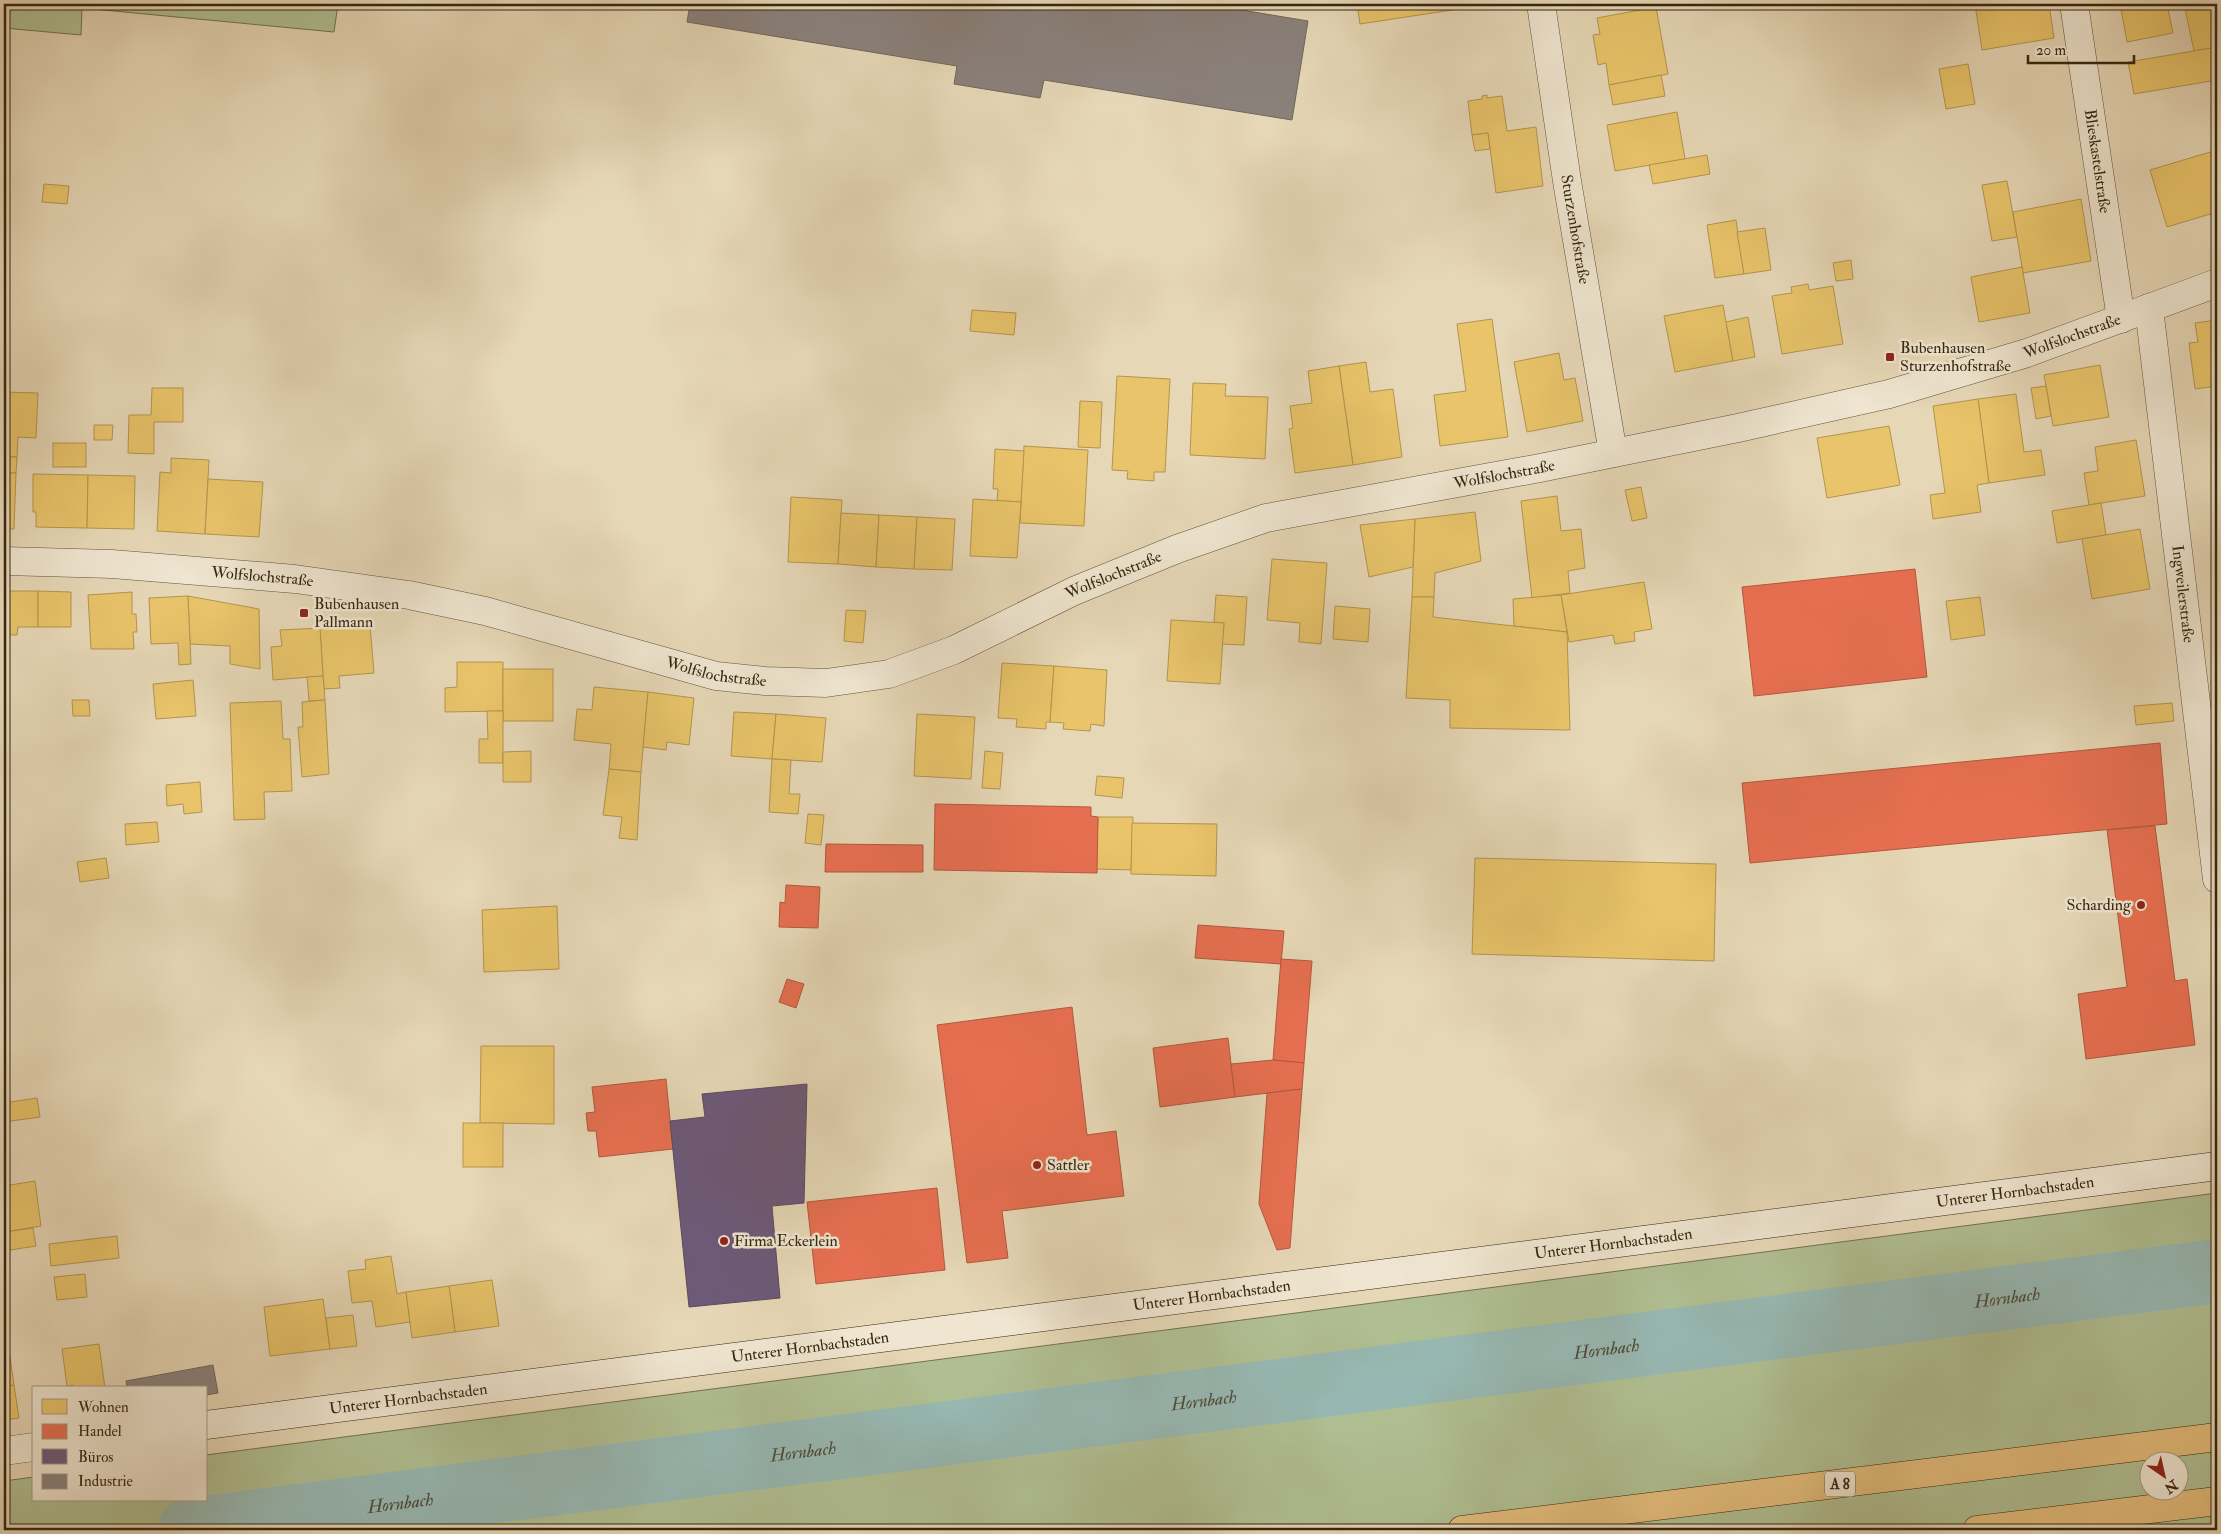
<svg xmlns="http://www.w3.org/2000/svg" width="2221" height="1534" font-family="'IM FELL Double Pica',serif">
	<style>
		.green { fill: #b0bf92; stroke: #737251; fill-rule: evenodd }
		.homes { fill: #e9c46a; stroke: #b3954f }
		.shops { fill: #e76f51; stroke: #b2593e }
		.offices { fill: #6d597a; stroke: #5c4a5a }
		.industry { fill: #8a817c; stroke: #71665c }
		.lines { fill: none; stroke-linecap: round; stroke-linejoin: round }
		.river { stroke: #97b8b2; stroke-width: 64 }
		.street-casing { stroke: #62523a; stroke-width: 29 }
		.secondary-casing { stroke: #362610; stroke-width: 29 }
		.highway-casing { stroke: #362610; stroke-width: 29 }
		.street { stroke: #efe5d0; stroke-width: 28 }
		.secondary { stroke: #efe5d0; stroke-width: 28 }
		.highway { stroke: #e3bc7b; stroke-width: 28 }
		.poi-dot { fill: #8f2418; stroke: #efe5d0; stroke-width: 2 }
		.labels { text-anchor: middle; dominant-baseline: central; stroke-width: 5; stroke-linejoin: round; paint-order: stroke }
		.shield { fill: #efe5d0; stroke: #6e5f4a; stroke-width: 1 }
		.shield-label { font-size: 15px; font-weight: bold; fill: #362610 }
		.street-label { font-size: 16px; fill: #362610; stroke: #efe5d0 }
		.poi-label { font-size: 16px; fill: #362610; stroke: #efe5d0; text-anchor: start }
		.water-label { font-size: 18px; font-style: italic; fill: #4e4a38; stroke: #efe5d0 }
	</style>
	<rect width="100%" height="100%" fill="#e6d7b6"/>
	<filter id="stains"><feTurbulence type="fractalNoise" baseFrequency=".004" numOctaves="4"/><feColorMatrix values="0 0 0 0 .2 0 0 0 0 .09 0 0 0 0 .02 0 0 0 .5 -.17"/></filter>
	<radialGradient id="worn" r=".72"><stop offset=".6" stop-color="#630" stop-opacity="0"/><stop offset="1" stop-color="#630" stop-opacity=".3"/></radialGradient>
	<g class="green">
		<path d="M 4,4 L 338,4 L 334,32 L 82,8 L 81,35 L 4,28 Z"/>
		<path d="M 2217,1193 L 2217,1530 L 4,1530 L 4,1481 L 34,1477 L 34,1500 L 206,1500 L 206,1455 ZM 2148,1462 L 2178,1462 L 2178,1492 L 2148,1492 Z"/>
	</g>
	<g class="homes">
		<path d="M 1357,4 L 1492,4 L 1360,24 Z"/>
		<path d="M 1975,4 L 2049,4 L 2054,38 L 1982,50 Z"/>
		<path d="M 2120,4 L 2167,4 L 2173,33 L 2127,42 Z"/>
		<path d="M 2184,4 L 2217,4 L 2217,47 L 2194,51 Z"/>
		<path d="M 1656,7 L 1668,74 L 1609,85 L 1606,63 L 1598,65 L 1593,35 L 1600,34 L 1597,18 Z"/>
		<path d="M 2217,47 L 2217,80 L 2134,94 L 2128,62 Z"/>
		<path d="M 1968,64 L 1975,104 L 1946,109 L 1939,69 Z"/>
		<path d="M 1661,75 L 1665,96 L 1613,105 L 1609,85 Z"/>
		<path d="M 1487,95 L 1487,98 L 1502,96 L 1507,131 L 1536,127 L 1543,186 L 1496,193 L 1488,133 L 1472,135 L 1468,101 L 1482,99 L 1482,96 Z"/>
		<path d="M 1677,112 L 1685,159 L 1615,171 L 1607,125 Z"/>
		<path d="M 1488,133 L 1490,149 L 1475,151 L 1472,135 Z"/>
		<path d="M 2217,150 L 2217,212 L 2167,227 L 2150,170 Z"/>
		<path d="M 1707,155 L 1710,174 L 1653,184 L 1649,165 Z"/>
		<path d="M 2007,181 L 2017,237 L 1992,241 L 1982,185 Z"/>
		<path d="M 44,184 L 69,186 L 67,204 L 42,202 Z"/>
		<path d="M 2081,199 L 2091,261 L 2023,273 L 2013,212 Z"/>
		<path d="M 1736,220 L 1744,274 L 1715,278 L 1707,225 Z"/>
		<path d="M 1765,228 L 1771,270 L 1744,274 L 1737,232 Z"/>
		<path d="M 1851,260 L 1853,279 L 1836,281 L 1833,263 Z"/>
		<path d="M 2022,267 L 2030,313 L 1979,322 L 1971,277 Z"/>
		<path d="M 1808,284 L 1809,290 L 1833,286 L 1843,344 L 1782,354 L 1772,296 L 1792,293 L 1791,287 Z"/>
		<path d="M 1723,305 L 1733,361 L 1675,372 L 1664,316 Z"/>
		<path d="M 972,310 L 1016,313 L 1014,335 L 970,331 Z"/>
		<path d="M 1748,317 L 1755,357 L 1733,361 L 1726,322 Z"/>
		<path d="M 1492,319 L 1508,437 L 1440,446 L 1434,395 L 1466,391 L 1457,324 Z"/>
		<path d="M 2217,320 L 2217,386 L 2195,389 L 2189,343 L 2198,342 L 2195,323 Z"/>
		<path d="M 1559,353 L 1564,380 L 1575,378 L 1583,421 L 1527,432 L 1514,362 Z"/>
		<path d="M 1366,362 L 1370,392 L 1393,389 L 1402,457 L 1353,465 L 1339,366 Z"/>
		<path d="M 2100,365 L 2109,417 L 2053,426 L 2044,375 Z"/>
		<path d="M 1339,366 L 1353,465 L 1295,473 L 1289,429 L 1293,428 L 1290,406 L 1312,403 L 1308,371 Z"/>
		<path d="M 1117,376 L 1170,379 L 1165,472 L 1154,472 L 1154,481 L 1127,479 L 1128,471 L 1112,470 Z"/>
		<path d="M 1193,383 L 1226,384 L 1225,396 L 1268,397 L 1265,459 L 1190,455 Z"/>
		<path d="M 2046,386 L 2051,416 L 2036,419 L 2031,388 Z"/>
		<path d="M 152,388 L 183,388 L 183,422 L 154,422 L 154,454 L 128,453 L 129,415 L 151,415 Z"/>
		<path d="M 4,392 L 38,393 L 36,438 L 18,437 L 17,457 L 4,457 Z"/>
		<path d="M 2016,394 L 2024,452 L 2041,450 L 2045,475 L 1989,483 L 1978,399 Z"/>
		<path d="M 1978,399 L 1989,483 L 1977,485 L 1981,512 L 1933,519 L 1930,495 L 1945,493 L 1933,406 Z"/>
		<path d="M 1080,401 L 1102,402 L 1100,448 L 1078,447 Z"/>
		<path d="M 94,425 L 113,425 L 112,440 L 94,440 Z"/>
		<path d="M 1889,426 L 1900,485 L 1827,498 L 1817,438 Z"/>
		<path d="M 2136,440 L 2145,496 L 2089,505 L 2084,473 L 2098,471 L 2095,447 Z"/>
		<rect x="53" y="443" width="33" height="24"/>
		<path d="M 1024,446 L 1088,450 L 1084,526 L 1020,523 Z"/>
		<path d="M 995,449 L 1024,451 L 1021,502 L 997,501 L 998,489 L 993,489 Z"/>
		<path d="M 4,457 L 17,457 L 16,473 L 4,473 Z"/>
		<path d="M 171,458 L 209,460 L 205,534 L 157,531 L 160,472 L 171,473 Z"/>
		<path d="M 4,473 L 16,473 L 14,529 L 4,529 Z"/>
		<path d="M 33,474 L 88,475 L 87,528 L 36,527 L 36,512 L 33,512 Z"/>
		<path d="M 88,475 L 135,476 L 134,529 L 87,528 Z"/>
		<path d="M 208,479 L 263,482 L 259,537 L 205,534 Z"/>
		<path d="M 1641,487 L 1647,518 L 1632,521 L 1625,490 Z"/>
		<path d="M 1557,496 L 1561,531 L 1581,529 L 1585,568 L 1568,571 L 1570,593 L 1532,598 L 1521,501 Z"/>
		<path d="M 791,497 L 842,500 L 838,564 L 788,562 Z"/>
		<path d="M 973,499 L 1021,502 L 1017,558 L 970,556 Z"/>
		<path d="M 2101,503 L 2106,535 L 2057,543 L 2052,511 Z"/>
		<path d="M 1475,512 L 1481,561 L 1435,573 L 1434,597 L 1412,597 L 1415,519 Z"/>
		<path d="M 841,513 L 879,515 L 876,567 L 838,564 Z"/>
		<path d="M 879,515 L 917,517 L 914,569 L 876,567 Z"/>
		<path d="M 917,517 L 955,519 L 952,570 L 914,569 Z"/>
		<path d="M 1415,519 L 1413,567 L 1369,577 L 1360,525 Z"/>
		<path d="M 2140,529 L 2150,589 L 2092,599 L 2082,539 Z"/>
		<path d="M 1272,559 L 1327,563 L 1321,644 L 1299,642 L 1300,623 L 1267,620 Z"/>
		<path d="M 1644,582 L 1652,629 L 1634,632 L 1635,641 L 1615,644 L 1613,635 L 1569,642 L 1561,595 Z"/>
		<path d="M 4,591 L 38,591 L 38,627 L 18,627 L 17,635 L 4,635 Z"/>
		<path d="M 38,591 L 71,592 L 71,627 L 38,627 Z"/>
		<path d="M 132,592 L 132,614 L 136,614 L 137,632 L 133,632 L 134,649 L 91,649 L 88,595 Z"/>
		<path d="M 1216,595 L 1247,597 L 1244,645 L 1222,644 L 1224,623 L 1214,622 Z"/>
		<path d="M 1561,595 L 1567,632 L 1514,626 L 1513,599 Z"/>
		<path d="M 188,596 L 259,609 L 260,669 L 230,664 L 230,646 L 190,644 Z"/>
		<path d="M 188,596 L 191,664 L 179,665 L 178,643 L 151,644 L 149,598 Z"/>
		<path d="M 1412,597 L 1434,597 L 1433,617 L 1567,632 L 1570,730 L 1450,728 L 1450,700 L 1406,698 Z"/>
		<path d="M 1980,597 L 1985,635 L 1951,640 L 1946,601 Z"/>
		<path d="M 1335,606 L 1370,609 L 1368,642 L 1333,639 Z"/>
		<path d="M 846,610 L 866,611 L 863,643 L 844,641 Z"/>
		<path d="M 1171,620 L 1224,623 L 1220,684 L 1167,681 Z"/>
		<path d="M 370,625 L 374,673 L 339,676 L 340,688 L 324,689 L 320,628 Z"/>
		<path d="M 320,628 L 323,676 L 273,680 L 271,647 L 282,646 L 280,630 Z"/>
		<path d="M 457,662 L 503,662 L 503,711 L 445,712 L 445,688 L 457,687 Z"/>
		<path d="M 1002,663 L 1054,666 L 1050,722 L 1046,722 L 1046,729 L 1016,727 L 1017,719 L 998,718 Z"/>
		<path d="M 1054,666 L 1107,670 L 1104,726 L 1091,724 L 1090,731 L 1063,729 L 1064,723 L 1050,722 Z"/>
		<rect x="503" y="669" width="50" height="52"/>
		<path d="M 323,676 L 325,700 L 309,701 L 307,677 Z"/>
		<path d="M 193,680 L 196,716 L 156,719 L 153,684 Z"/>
		<path d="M 594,687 L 648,692 L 641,772 L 609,769 L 611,744 L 574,740 L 577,709 L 592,710 Z"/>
		<path d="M 648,692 L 694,698 L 689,745 L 667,742 L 666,750 L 643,747 Z"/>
		<path d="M 72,700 L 89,700 L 90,716 L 73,716 Z"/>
		<path d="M 325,700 L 329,774 L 302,777 L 298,727 L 303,727 L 302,702 Z"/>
		<path d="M 281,701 L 283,739 L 290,739 L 292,791 L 264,792 L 265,819 L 234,820 L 230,703 Z"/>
		<path d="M 2172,703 L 2174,721 L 2136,725 L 2134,706 Z"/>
		<path d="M 487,711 L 503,711 L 503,763 L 479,763 L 479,739 L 488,739 Z"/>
		<path d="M 734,712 L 776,714 L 772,759 L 731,756 Z"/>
		<path d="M 776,714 L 826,718 L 822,762 L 772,759 Z"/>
		<path d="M 917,714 L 975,717 L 971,779 L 914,776 Z"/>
		<path d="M 531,751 L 531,782 L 503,782 L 503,752 Z"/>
		<path d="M 985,751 L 1003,753 L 1000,789 L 982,788 Z"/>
		<path d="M 772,759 L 791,760 L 789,794 L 800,794 L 798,814 L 769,812 Z"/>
		<path d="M 609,769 L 641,772 L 637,840 L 619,838 L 622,817 L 603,815 Z"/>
		<path d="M 1097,776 L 1124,778 L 1122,798 L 1095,795 Z"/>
		<path d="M 200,782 L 202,812 L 184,814 L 183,804 L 167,806 L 166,785 Z"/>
		<path d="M 808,814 L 824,815 L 821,845 L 805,843 Z"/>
		<path d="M 1098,817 L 1133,817 L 1131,870 L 1096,869 Z"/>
		<path d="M 157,822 L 159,842 L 126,845 L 125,824 Z"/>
		<path d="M 1132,823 L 1217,824 L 1216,876 L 1131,874 Z"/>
		<path d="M 106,858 L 109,878 L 80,882 L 77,862 Z"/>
		<path d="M 1475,858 L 1716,864 L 1714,961 L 1472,954 Z"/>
		<path d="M 557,906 L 559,969 L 484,972 L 482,910 Z"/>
		<path d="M 481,1046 L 554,1046 L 554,1124 L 480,1123 Z"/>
		<path d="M 37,1098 L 40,1117 L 4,1122 L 4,1103 Z"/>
		<rect x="463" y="1123" width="40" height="44"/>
		<path d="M 35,1181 L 41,1226 L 4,1232 L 4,1186 Z"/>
		<path d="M 33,1228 L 36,1246 L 4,1251 L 4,1232 Z"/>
		<path d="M 117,1236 L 119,1258 L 51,1266 L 49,1244 Z"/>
		<path d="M 391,1256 L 397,1294 L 406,1292 L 410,1322 L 376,1327 L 372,1301 L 352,1303 L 348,1271 L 366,1269 L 365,1260 Z"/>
		<path d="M 85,1274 L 87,1297 L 57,1300 L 54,1277 Z"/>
		<path d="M 492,1280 L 499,1326 L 455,1332 L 449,1286 Z"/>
		<path d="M 449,1286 L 455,1332 L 412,1338 L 406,1292 Z"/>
		<path d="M 323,1299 L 330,1349 L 270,1356 L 264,1307 Z"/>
		<path d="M 353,1315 L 357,1346 L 330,1349 L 326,1318 Z"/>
		<path d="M 5,1323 L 14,1385 L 4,1387 L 4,1324 Z"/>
		<path d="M 99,1344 L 105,1388 L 73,1388 L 73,1385 L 67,1386 L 62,1349 Z"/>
		<path d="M 14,1385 L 19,1418 L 4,1420 L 4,1387 Z"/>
	</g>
	<g class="shops">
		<path d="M 1915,569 L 1927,677 L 1754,696 L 1742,587 Z"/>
		<path d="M 2160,743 L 2167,824 L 1750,863 L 1742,783 Z"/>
		<path d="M 935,804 L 1091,807 L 1091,816 L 1098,817 L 1097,873 L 934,870 Z"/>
		<path d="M 2155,826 L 2175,981 L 2187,979 L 2195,1045 L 2086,1059 L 2078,994 L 2127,987 L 2107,830 Z"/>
		<path d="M 826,844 L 923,845 L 923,872 L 825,872 Z"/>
		<path d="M 786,885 L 820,887 L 818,928 L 779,927 L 780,902 L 785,903 Z"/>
		<path d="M 1198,925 L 1284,931 L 1281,964 L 1195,958 Z"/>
		<path d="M 1281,959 L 1312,961 L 1304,1063 L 1273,1060 Z"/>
		<path d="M 787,979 L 804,984 L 796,1008 L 779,1002 Z"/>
		<path d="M 1072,1007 L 1087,1135 L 1116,1131 L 1124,1196 L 1002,1211 L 1008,1258 L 967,1263 L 937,1025 Z"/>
		<path d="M 1228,1038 L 1235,1097 L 1160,1107 L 1153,1048 Z"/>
		<path d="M 1273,1060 L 1304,1063 L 1302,1089 L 1235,1097 L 1231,1064 Z"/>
		<path d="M 666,1079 L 673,1149 L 599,1157 L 596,1131 L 588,1131 L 586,1113 L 595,1112 L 592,1087 Z"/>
		<path d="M 1302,1089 L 1290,1248 L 1277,1250 L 1259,1204 L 1267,1093 Z"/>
		<path d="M 937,1188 L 945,1270 L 816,1284 L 807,1202 Z"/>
	</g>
	<path class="offices" d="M 807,1084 L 804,1203 L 772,1206 L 780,1298 L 689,1307 L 670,1121 L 705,1117 L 702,1094 Z"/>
	<g class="industry">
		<path d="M 690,4 L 1205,4 L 1308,21 L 1292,120 L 1044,80 L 1040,98 L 954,84 L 957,66 L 687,22 Z"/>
		<path d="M 213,1365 L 218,1393 L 206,1395 L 206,1388 L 127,1388 L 126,1381 Z"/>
	</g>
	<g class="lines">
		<path class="river" id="s1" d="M 190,1530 L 2217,1271"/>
		<defs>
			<g id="street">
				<path id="s2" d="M 1541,4 L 1567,181 L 1613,453"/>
				<path id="s3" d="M 2074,4 L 2121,319"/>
				<path id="s4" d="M 2149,308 L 2217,879"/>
				<path id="s5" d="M 4,561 L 112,564 L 295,579 L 409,595 L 485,611 L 716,676 L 765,681 L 826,683 L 889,674 L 954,650 L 1074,591 L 1177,549 L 1266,518 L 1540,468 L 1738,428 L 1889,394 L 2027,353 L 2217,283"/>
			</g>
			<g id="secondary">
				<path id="s6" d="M 206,1425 L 2217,1166"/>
				<path d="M 4,1451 L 34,1447"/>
			</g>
			<g id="highway">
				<path d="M 1462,1530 L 2217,1437"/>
				<path d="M 1977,1530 L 2217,1501"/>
			</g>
		</defs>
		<use href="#street" class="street-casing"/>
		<use href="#secondary" class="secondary-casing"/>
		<use href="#highway" class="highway-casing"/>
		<use href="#street" class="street"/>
		<use href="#secondary" class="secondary"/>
		<use href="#highway" class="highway"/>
	</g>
	<g class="poi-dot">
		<rect x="1885" y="352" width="10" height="10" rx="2.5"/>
		<rect x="299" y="608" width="10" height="10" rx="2.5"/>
		<circle cx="2141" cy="905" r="5"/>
		<circle cx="1037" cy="1165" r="5"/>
		<circle cx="724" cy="1241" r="5"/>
	</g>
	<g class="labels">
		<rect class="shield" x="1825" y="1471.5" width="30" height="25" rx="4"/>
		<g class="shield-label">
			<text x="1840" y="1484">A 8</text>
		</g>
		<g class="street-label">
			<text stroke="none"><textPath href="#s3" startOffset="159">Blieskastelstraße</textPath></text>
			<text stroke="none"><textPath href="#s2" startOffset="228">Sturzenhofstraße</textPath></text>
			<text stroke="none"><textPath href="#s5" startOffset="2134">Wolfslochstraße</textPath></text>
			<text stroke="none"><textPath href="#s5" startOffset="1549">Wolfslochstraße</textPath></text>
			<text stroke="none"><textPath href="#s5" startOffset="1144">Wolfslochstraße</textPath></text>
			<text stroke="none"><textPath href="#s5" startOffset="259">Wolfslochstraße</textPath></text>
			<text stroke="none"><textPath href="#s4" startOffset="288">Ingweilerstraße</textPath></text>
			<text stroke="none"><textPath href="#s5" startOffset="724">Wolfslochstraße</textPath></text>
			<text stroke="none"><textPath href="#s6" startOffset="1824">Unterer Hornbachstaden</textPath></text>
			<text stroke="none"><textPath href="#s6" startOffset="1419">Unterer Hornbachstaden</textPath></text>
			<text stroke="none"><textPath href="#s6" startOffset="1014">Unterer Hornbachstaden</textPath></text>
			<text stroke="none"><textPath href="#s6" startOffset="609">Unterer Hornbachstaden</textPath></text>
			<text stroke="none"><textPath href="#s6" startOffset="204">Unterer Hornbachstaden</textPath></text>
		</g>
		<g class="poi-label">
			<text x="1900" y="348">Bubenhausen<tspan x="1900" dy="18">Sturzenhofstraße</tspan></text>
			<text x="314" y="604">Bubenhausen<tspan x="314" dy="18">Pallmann</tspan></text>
			<text x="2131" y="905" text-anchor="end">Scharding</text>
			<text x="1047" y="1165">Sattler</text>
			<text x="734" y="1241">Firma Eckerlein</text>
		</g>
		<g class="water-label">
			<text stroke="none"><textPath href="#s1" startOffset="1832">Hornbach</textPath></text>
			<text stroke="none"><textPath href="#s1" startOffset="1428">Hornbach</textPath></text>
			<text stroke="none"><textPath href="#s1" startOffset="1022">Hornbach</textPath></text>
			<text stroke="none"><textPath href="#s1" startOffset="618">Hornbach</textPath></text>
			<text stroke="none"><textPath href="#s1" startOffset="212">Hornbach</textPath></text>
		</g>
	</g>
	<rect width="2221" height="1534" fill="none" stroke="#e6d7b6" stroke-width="20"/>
	<rect x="5" y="5" width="2211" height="1524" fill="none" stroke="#362610" stroke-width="2.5"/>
	<rect x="10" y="10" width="2201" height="1514" fill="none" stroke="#362610"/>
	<rect x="32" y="1386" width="175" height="115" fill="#efe5d0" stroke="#a59983"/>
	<rect x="42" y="1399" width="25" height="15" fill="#e9c46a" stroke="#a59983"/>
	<text x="78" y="1412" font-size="15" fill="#362610">Wohnen</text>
	<rect x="42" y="1424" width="25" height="15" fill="#e76f51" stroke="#a59983"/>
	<text x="78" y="1436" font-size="15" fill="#362610">Handel</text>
	<rect x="42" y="1449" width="25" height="15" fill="#6d597a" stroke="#a59983"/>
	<text x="78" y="1462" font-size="15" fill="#362610">Büros</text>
	<rect x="42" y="1474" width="25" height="15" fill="#8a817c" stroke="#a59983"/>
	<text x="78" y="1486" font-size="15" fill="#362610">Industrie</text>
	<g transform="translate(2164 1476) rotate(146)"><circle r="24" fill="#efe5d0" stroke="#a59983"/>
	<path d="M0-4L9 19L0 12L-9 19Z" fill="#8f2418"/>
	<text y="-8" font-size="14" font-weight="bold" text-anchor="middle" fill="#362610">N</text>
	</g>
	<path d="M2028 55v8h106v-8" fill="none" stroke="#362610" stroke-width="2.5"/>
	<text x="2036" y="55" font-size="15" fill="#362610" stroke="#efe5d0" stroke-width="4" paint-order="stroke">20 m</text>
	<rect width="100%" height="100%" filter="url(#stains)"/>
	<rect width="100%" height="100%" fill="url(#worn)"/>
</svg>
